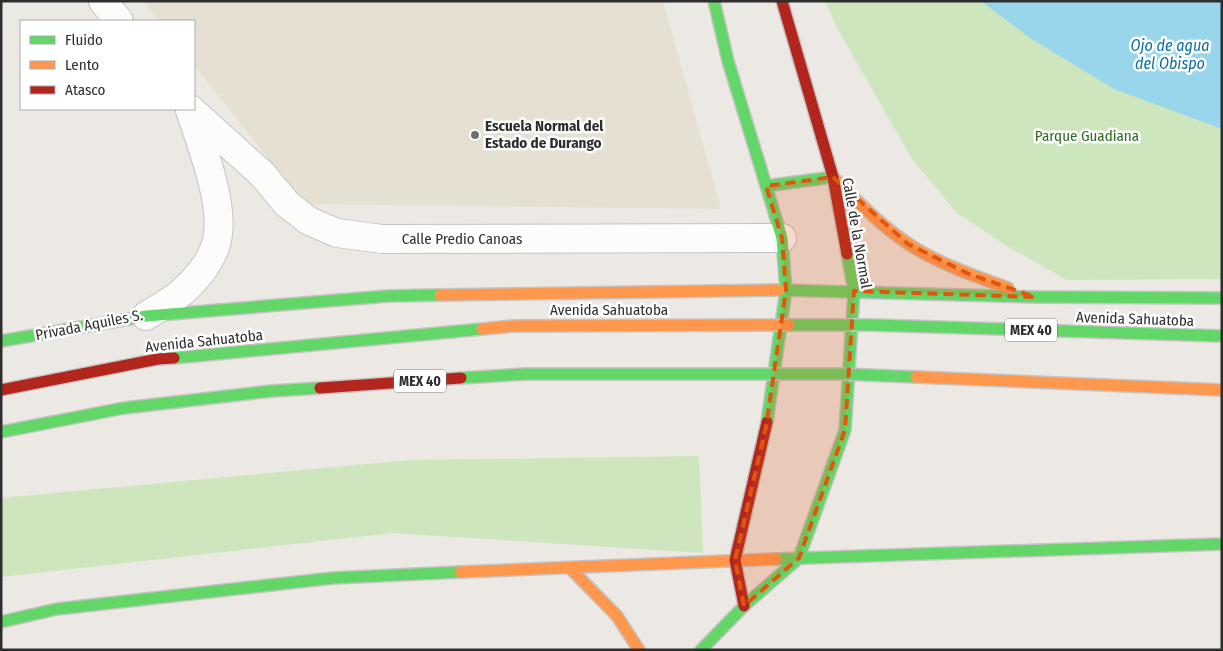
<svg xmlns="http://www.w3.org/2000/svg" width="1223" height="651" font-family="'Fira Sans Condensed',sans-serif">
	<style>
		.education { fill: #e6e0d3 }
		.green { fill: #cee6be }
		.water { fill: #99d6ec }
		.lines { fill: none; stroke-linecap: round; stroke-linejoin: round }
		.street-casing { stroke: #c5c4c5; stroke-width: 30 }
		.fast-casing { stroke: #c5c4c5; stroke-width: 14 }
		.slow-casing { stroke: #c5c4c5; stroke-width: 14 }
		.jam-casing { stroke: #c5c4c5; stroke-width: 14 }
		.street { stroke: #fcfcfb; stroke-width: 28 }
		.fast { stroke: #63d668; stroke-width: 11 }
		.slow { stroke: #ff974d; stroke-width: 11 }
		.jam { stroke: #b3261e; stroke-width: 11 }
		.fast-bridge-casing { stroke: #c6c5c4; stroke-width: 14; stroke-linecap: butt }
		.slow-bridge-casing { stroke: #c6c5c4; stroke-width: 14; stroke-linecap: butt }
		.jam-bridge-casing { stroke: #c6c5c4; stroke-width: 14; stroke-linecap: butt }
		.fast-bridge { stroke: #63d668; stroke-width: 11 }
		.slow-bridge { stroke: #ff974d; stroke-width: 11 }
		.jam-bridge { stroke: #b3261e; stroke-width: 11 }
		.marked { fill: #df570e; fill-opacity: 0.2; stroke: #df570e; stroke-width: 4; stroke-dasharray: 10 6; stroke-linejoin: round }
		.poi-dot { fill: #706f6e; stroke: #fff; stroke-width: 2 }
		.labels { text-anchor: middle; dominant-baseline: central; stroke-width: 5; stroke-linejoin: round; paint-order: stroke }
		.shield { fill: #fff; stroke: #6d6d6d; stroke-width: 1 }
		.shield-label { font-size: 14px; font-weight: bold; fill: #2e2e2e }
		.poi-label { font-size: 15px; font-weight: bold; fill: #2e2e2e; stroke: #fff; text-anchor: start }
		.park-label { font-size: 15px; fill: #2c6e1b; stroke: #fff }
		.street-label { font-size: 15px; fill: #2e2e2e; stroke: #fff }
		.water-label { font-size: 16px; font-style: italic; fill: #0d6fa3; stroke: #fff }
	</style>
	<rect width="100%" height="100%" fill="#ece8e4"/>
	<path class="education" d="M 143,1 L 663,1 L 721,209 L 304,204 L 194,65 L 194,21 L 159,21 Z"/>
	<g class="green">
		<path d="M 825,1 L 1222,1 L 1222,279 L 1067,280 L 1005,245 L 957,213 L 912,159 L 836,26 Z"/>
		<path d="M 699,456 L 703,553 L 392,533 L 1,577 L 1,498 L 410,460 Z"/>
	</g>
	<path class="water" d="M 981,1 L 1222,1 L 1222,129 L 1114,89 L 1030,38 Z"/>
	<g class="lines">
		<defs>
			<g id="street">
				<path d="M 103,1 L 119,21"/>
				<path d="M 190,109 L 262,174 L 287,204 L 309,221 L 337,233 L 382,239 L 782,238"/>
				<path d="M 146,316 C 157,309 170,302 181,293 C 195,281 211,262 216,244 C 227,208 201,145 190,110"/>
			</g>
			<g id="fast">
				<path d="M 714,1 L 728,61 L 782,238 L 786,290 L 767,422"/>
				<path d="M 766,186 L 833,177"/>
				<path d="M 779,290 L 1035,297 L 1222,298"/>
				<path d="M 1,341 L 146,316 L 388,296 L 440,295"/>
				<path d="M 776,559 L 1222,544"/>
				<path d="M 1,622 L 57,609 L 333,578 L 460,572"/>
				<path d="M 701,650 L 744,606 L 799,558 L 845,430 L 854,291 L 847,254"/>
			</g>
			<g id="slow">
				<path d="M 833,177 C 860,204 887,232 920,251 C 948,267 978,277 1008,288"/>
				<path d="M 440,295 L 779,290"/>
				<path d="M 570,568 L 617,616 L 639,650"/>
				<path d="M 460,572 L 776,559"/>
			</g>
			<g id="jam">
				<path d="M 782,1 L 833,177 L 847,254"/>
				<path d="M 744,606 L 735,560 L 767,422"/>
			</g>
		</defs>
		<use href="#street" class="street-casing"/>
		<use href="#fast" class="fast-casing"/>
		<use href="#slow" class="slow-casing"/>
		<use href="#jam" class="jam-casing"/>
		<use href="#street" class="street"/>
		<use href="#fast" class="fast"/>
		<use href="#slow" class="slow"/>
		<use href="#jam" class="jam"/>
		<defs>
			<g id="fast-bridge">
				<path d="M 789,325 L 872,325 L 1222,336"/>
				<path d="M 174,358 L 482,329"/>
				<path d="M 461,378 L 525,374 L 843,374 L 916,377"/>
				<path d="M 1,432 L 124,408 L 272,391 L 320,388"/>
			</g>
			<g id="slow-bridge">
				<path d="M 482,329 L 514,326 L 789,325"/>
				<path d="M 916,377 L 1222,390"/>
			</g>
			<g id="jam-bridge">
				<path d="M 320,388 L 461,378"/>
				<path d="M 1,390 L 158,359 L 174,358"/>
			</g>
		</defs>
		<use href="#fast-bridge" class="fast-bridge-casing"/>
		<use href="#slow-bridge" class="slow-bridge-casing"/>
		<use href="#jam-bridge" class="jam-bridge-casing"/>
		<use href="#fast-bridge" class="fast-bridge"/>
		<use href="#slow-bridge" class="slow-bridge"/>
		<use href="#jam-bridge" class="jam-bridge"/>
	</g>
	<path class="marked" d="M 833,177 L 908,244 L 969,274 L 1035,297 L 854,291 L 845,430 L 799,558 L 744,606 L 735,560 L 766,427 L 786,290 L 782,238 L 766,186 Z"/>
	<circle class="poi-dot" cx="475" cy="135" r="5"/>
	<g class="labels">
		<g class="shield">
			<rect x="1005" y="318.5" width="52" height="23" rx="4"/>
			<rect x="394" y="369.5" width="52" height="23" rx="4"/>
		</g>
		<g class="shield-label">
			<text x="1031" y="330">MEX 40</text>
			<text x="420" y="381">MEX 40</text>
		</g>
		<g class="poi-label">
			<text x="485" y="126">Escuela Normal del<tspan x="485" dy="17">Estado de Durango</tspan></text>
		</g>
		<g class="park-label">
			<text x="1087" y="136">Parque Guadiana</text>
		</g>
		<g class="street-label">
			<text transform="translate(857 233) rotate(80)">Calle de la Normal</text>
			<text x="462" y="239">Calle Predio Canoas</text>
			<text x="609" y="310">Avenida Sahuatoba</text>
			<text transform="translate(1135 319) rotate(2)">Avenida Sahuatoba</text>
			<text transform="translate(89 325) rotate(-11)">Privada Aquiles S.</text>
			<text transform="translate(204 341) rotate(-6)">Avenida Sahuatoba</text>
		</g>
		<g class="water-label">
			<text x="1170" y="45">Ojo de agua<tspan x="1170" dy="18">del Obispo</tspan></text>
		</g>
	</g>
	<rect width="1223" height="651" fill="none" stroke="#2e2e2e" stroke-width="5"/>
	<rect x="20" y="20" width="175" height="90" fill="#ffffff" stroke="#ababab"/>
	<rect x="30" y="36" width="25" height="8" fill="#63d668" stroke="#ababab"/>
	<text x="65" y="45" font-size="15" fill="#2e2e2e">Fluido</text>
	<rect x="30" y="61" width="25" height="8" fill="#ff974d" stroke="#ababab"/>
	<text x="65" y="70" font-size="15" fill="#2e2e2e">Lento</text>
	<rect x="30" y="86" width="25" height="8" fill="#b3261e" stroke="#ababab"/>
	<text x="65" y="95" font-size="15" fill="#2e2e2e">Atasco</text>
</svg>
